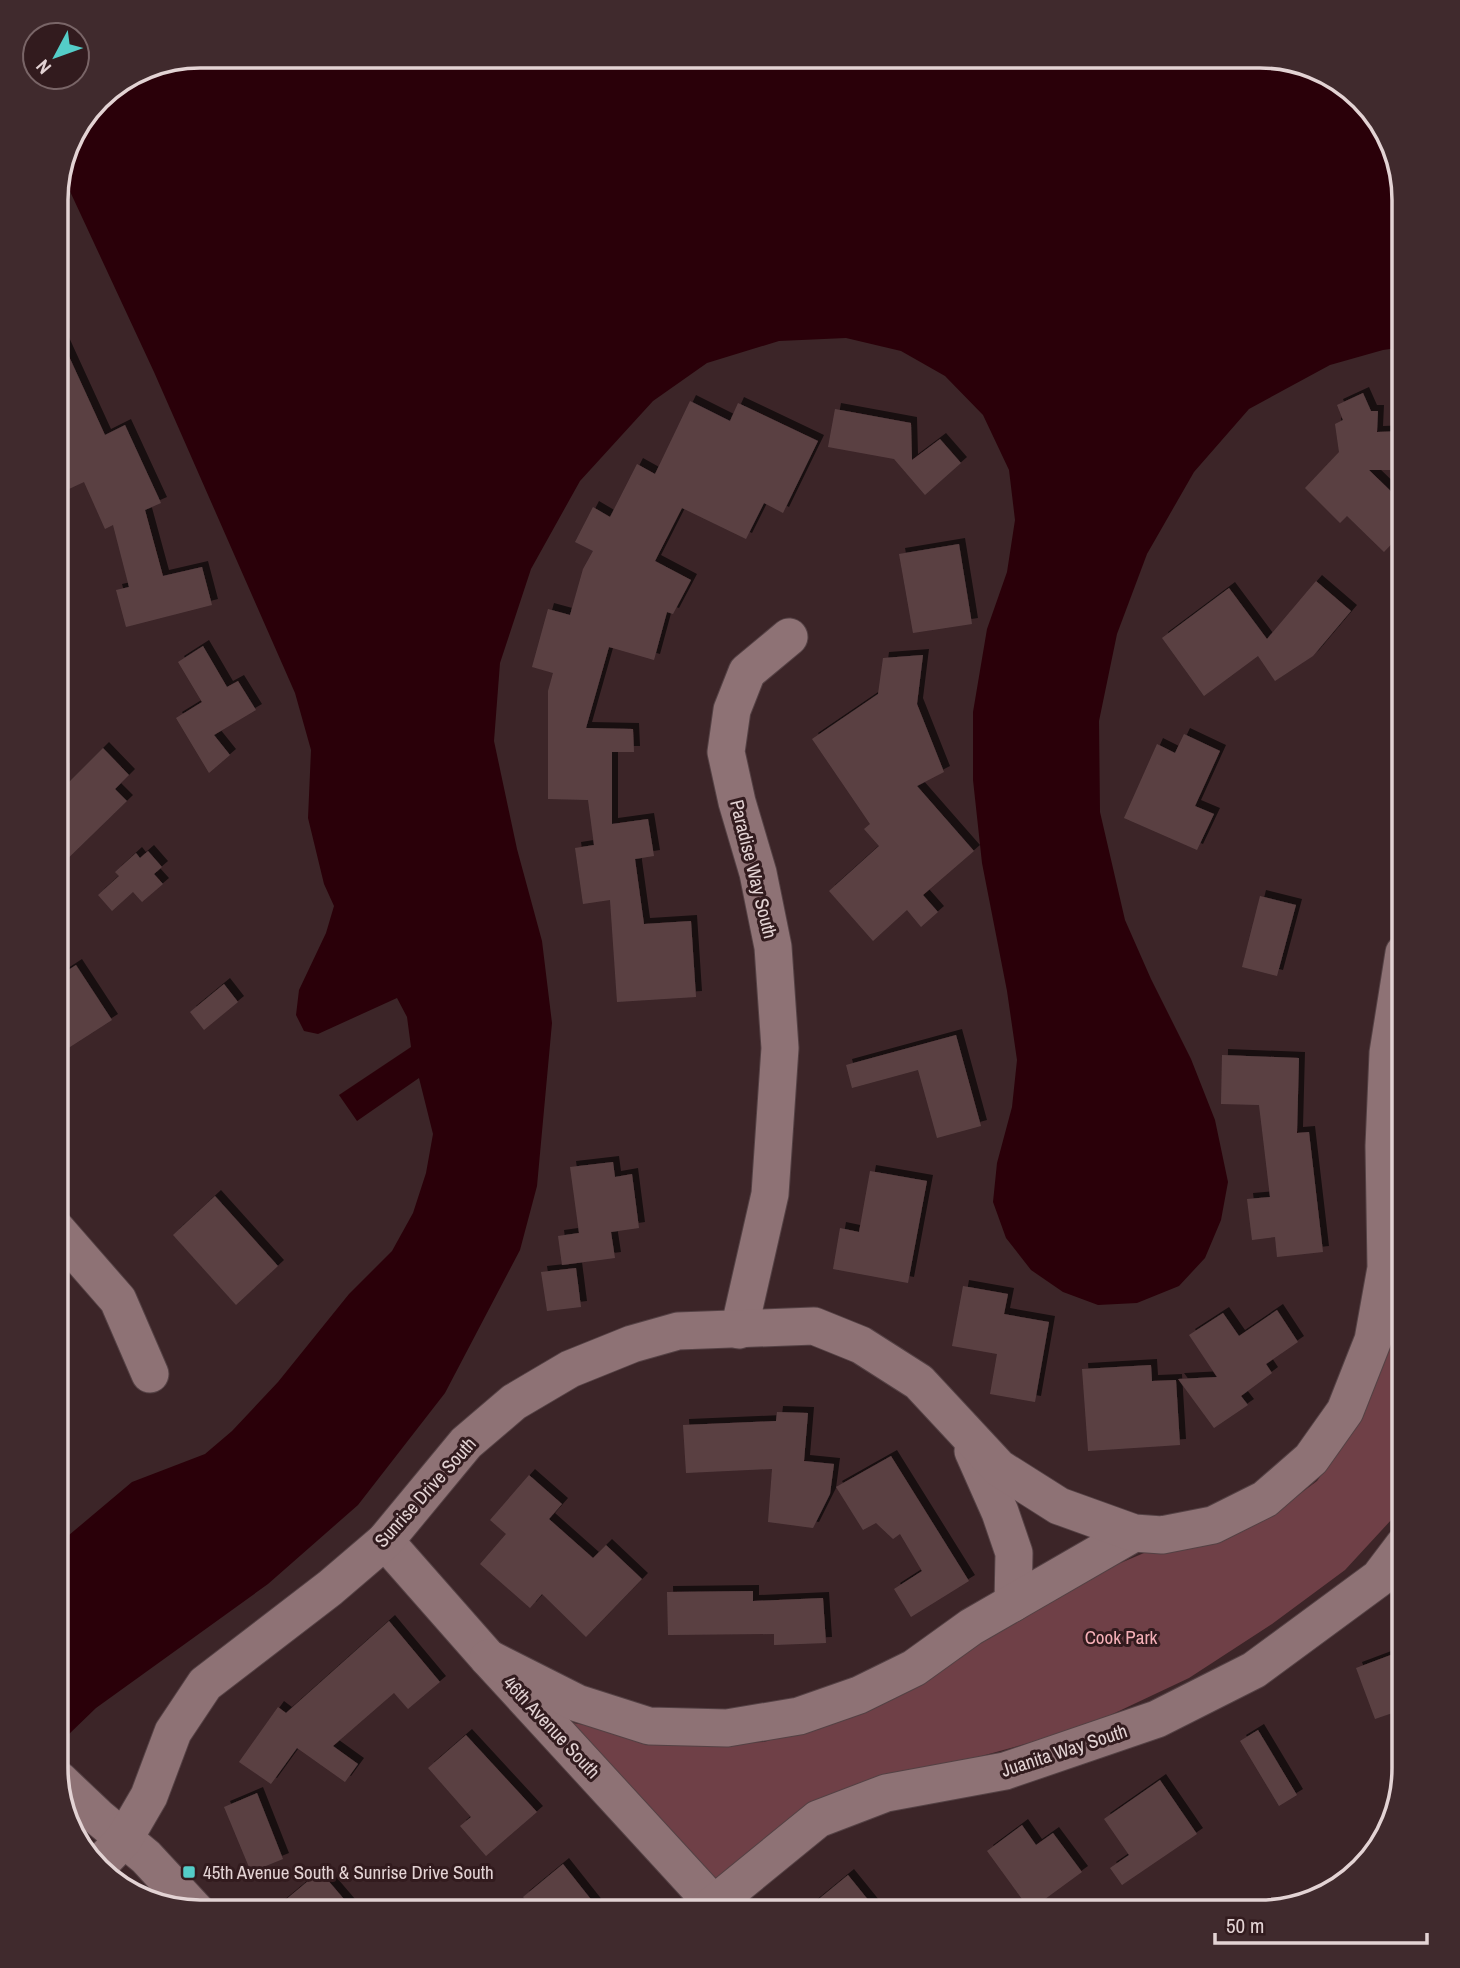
<svg xmlns="http://www.w3.org/2000/svg" width="1460" height="1968" font-family="'Archivo Narrow',sans-serif">
	<style>
		.green { fill: #6f4047 }
		.water { fill: #2a0009 }
		.building { fill: #5a4143; filter: url(#shadow) }
		.lines { fill: none; stroke-linecap: round; stroke-linejoin: round }
		.minor-casing { stroke: #544144; stroke-width: 39 }
		.minor { stroke: #8e7275; stroke-width: 37 }
		.poi-dot { fill: #54cdc8; stroke: #321b1e; stroke-width: 2.5 }
		.labels { text-anchor: middle; dominant-baseline: central; stroke-width: 6; stroke-linejoin: round; paint-order: stroke }
		.street-label { font-size: 19px; fill: #e3d3d4; stroke: #321b1e }
		.park-label { font-size: 19px; fill: #f6b0b8; stroke: #321b1e }
		.poi-label { font-size: 19px; fill: #e3d3d4; stroke: #321b1e; text-anchor: start }
		.rim { fill: none; stroke: #e3d3d4; stroke-width: 3.5 }
	</style>
	<defs>
		<filter id="shadow"><feDropShadow dx="6" dy="-6" stdDeviation="0" flood-color="#0009"/></filter>
	</defs>
	<rect width="100%" height="100%" fill="#3c2528"/>
	<path class="green" d="M 1404,1265 L 1404,1506 L 1345,1570 L 1272,1624 L 1189,1678 L 1083,1728 L 967,1760 L 859,1783 L 809,1805 L 712,1883 L 591,1750 L 573,1723 L 697,1744 L 764,1742 L 837,1718 L 1097,1573 L 1144,1553 L 1203,1544 L 1265,1520 L 1317,1481 L 1363,1416 L 1392,1341 Z"/>
	<path class="water" d="M 201,56 L 1268,56 L 1332,76 L 1384,128 L 1404,201 L 1404,347 L 1383,350 L 1330,365 L 1249,409 L 1194,472 L 1147,554 L 1117,634 L 1099,721 L 1100,812 L 1125,920 L 1151,979 L 1191,1059 L 1215,1120 L 1228,1182 L 1221,1220 L 1205,1258 L 1179,1286 L 1137,1303 L 1098,1305 L 1063,1292 L 1031,1270 L 1006,1238 L 993,1202 L 997,1163 L 1012,1107 L 1017,1060 L 1007,991 L 982,863 L 973,780 L 973,712 L 987,629 L 1007,572 L 1015,520 L 1009,470 L 983,415 L 945,376 L 901,351 L 846,338 L 779,341 L 707,363 L 653,401 L 580,481 L 531,569 L 500,663 L 494,741 L 517,849 L 542,941 L 552,1023 L 537,1186 L 520,1250 L 445,1393 L 358,1505 L 268,1584 L 96,1708 L 67,1736 L 56,1737 L 56,1546 L 132,1482 L 205,1454 L 232,1431 L 278,1382 L 349,1294 L 392,1251 L 413,1213 L 426,1173 L 433,1134 L 419,1078 L 357,1121 L 339,1095 L 411,1047 L 407,1017 L 397,998 L 318,1034 L 304,1031 L 296,1015 L 299,990 L 326,933 L 334,906 L 324,884 L 308,818 L 311,750 L 295,693 L 154,372 L 61,172 L 71,137 L 105,92 L 146,67 Z"/>
	<g class="building">
		<path d="M 56,328 L 105,435 L 125,425 L 161,503 L 145,510 L 163,576 L 202,567 L 212,605 L 126,627 L 116,590 L 129,587 L 113,525 L 105,529 L 84,482 L 56,495 Z"/>
		<path d="M 1363,393 L 1371,411 L 1378,411 L 1377,432 L 1404,431 L 1404,470 L 1369,470 L 1404,504 L 1404,531 L 1384,552 L 1347,516 L 1340,523 L 1305,488 L 1339,452 L 1335,424 L 1343,420 L 1337,405 Z"/>
		<path d="M 690,401 L 730,421 L 738,403 L 818,441 L 783,513 L 764,503 L 746,539 L 682,508 L 655,561 L 691,580 L 673,614 L 667,612 L 654,660 L 609,647 L 586,728 L 633,729 L 634,752 L 612,752 L 612,824 L 648,819 L 654,856 L 635,859 L 644,924 L 691,921 L 696,997 L 617,1002 L 610,900 L 583,904 L 575,848 L 594,845 L 588,800 L 548,799 L 548,691 L 553,673 L 532,667 L 548,609 L 570,615 L 583,569 L 593,551 L 575,542 L 593,507 L 610,517 L 637,464 L 655,474 Z"/>
		<path d="M 835,409 L 911,423 L 912,460 L 940,439 L 961,463 L 925,495 L 894,459 L 828,447 Z"/>
		<path d="M 959,544 L 972,624 L 913,633 L 899,554 Z"/>
		<path d="M 1316,581 L 1351,611 L 1313,656 L 1275,681 L 1258,656 L 1204,696 L 1162,638 L 1229,588 L 1267,639 Z"/>
		<path d="M 203,646 L 227,687 L 238,681 L 256,710 L 214,735 L 230,755 L 209,773 L 176,718 L 202,702 L 178,662 Z"/>
		<path d="M 923,655 L 917,704 L 944,772 L 917,786 L 974,851 L 923,895 L 938,912 L 921,927 L 907,910 L 873,941 L 829,891 L 879,846 L 864,829 L 870,824 L 812,739 L 878,694 L 883,658 Z"/>
		<path d="M 1184,734 L 1220,751 L 1195,806 L 1214,814 L 1197,850 L 1124,818 L 1157,744 L 1175,753 Z"/>
		<path d="M 103,748 L 129,775 L 115,789 L 127,801 L 56,870 L 56,795 Z"/>
		<path d="M 148,851 L 162,867 L 154,874 L 163,884 L 142,902 L 133,892 L 112,911 L 98,895 L 119,876 L 115,872 L 136,853 L 140,858 Z"/>
		<path d="M 1260,896 L 1296,905 L 1277,976 L 1242,967 Z"/>
		<path d="M 76,965 L 112,1020 L 56,1056 L 56,978 Z"/>
		<path d="M 224,984 L 238,1002 L 204,1030 L 190,1012 Z"/>
		<path d="M 956,1035 L 981,1126 L 937,1138 L 918,1070 L 852,1088 L 846,1065 Z"/>
		<path d="M 1222,1055 L 1299,1058 L 1297,1133 L 1309,1132 L 1323,1252 L 1277,1257 L 1275,1237 L 1252,1240 L 1247,1199 L 1270,1197 L 1259,1105 L 1221,1104 Z"/>
		<path d="M 613,1162 L 615,1177 L 632,1174 L 639,1228 L 611,1232 L 615,1258 L 562,1265 L 558,1236 L 579,1233 L 570,1167 Z"/>
		<path d="M 870,1171 L 927,1181 L 908,1283 L 833,1269 L 840,1228 L 859,1232 Z"/>
		<path d="M 215,1196 L 278,1266 L 236,1305 L 173,1235 Z"/>
		<path d="M 576,1268 L 581,1307 L 547,1311 L 541,1272 Z"/>
		<path d="M 963,1286 L 1008,1294 L 1004,1314 L 1049,1322 L 1035,1402 L 990,1394 L 997,1354 L 952,1346 Z"/>
		<path d="M 1277,1310 L 1298,1342 L 1266,1364 L 1272,1373 L 1241,1396 L 1248,1405 L 1214,1428 L 1178,1379 L 1217,1377 L 1189,1335 L 1223,1313 L 1239,1336 Z"/>
		<path d="M 1151,1365 L 1152,1381 L 1176,1380 L 1180,1445 L 1088,1451 L 1082,1369 Z"/>
		<path d="M 777,1412 L 808,1413 L 804,1461 L 834,1464 L 830,1494 L 813,1528 L 768,1522 L 772,1469 L 686,1473 L 683,1425 L 776,1421 Z"/>
		<path d="M 891,1456 L 969,1581 L 911,1617 L 894,1589 L 922,1571 L 900,1534 L 893,1539 L 876,1523 L 863,1530 L 836,1487 Z"/>
		<path d="M 529,1475 L 562,1504 L 549,1519 L 593,1558 L 606,1545 L 642,1579 L 586,1637 L 542,1594 L 530,1608 L 480,1564 L 506,1534 L 490,1520 Z"/>
		<path d="M 753,1591 L 753,1601 L 823,1598 L 826,1643 L 774,1645 L 774,1634 L 668,1635 L 667,1592 Z"/>
		<path d="M 389,1621 L 440,1682 L 408,1709 L 394,1693 L 333,1746 L 358,1764 L 345,1782 L 297,1748 L 271,1784 L 239,1762 L 278,1707 L 286,1713 Z"/>
		<path d="M 1404,1650 L 1404,1709 L 1375,1719 L 1356,1668 Z"/>
		<path d="M 1258,1730 L 1297,1795 L 1279,1806 L 1240,1741 Z"/>
		<path d="M 466,1735 L 537,1812 L 486,1856 L 460,1826 L 471,1817 L 428,1768 Z"/>
		<path d="M 1160,1780 L 1197,1834 L 1122,1885 L 1110,1868 L 1129,1855 L 1104,1819 Z"/>
		<path d="M 257,1793 L 283,1859 L 251,1872 L 224,1807 Z"/>
		<path d="M 1022,1825 L 1036,1845 L 1053,1833 L 1082,1872 L 1030,1910 L 987,1851 Z"/>
		<path d="M 563,1864 L 601,1912 L 535,1912 L 523,1897 Z"/>
		<path d="M 320,1871 L 355,1912 L 271,1912 Z"/>
		<path d="M 848,1875 L 878,1912 L 803,1912 Z"/>
	</g>
	<g class="lines">
		<defs>
			<g id="minor">
				<path d="M 56,1229 L 118,1300 L 150,1374"/>
				<path d="M 739,1330 L 770,1194 L 780,1048 L 773,947 L 758,873 L 737,802 L 726,752 L 732,710 L 747,672 L 789,637"/>
				<path d="M 973,1451 L 1000,1512 L 1014,1553 L 1013,1603"/>
				<path d="M 385,1541 L 488,1658 L 721,1912"/>
				<path d="M 488,1658 L 577,1703 L 649,1726 L 727,1728 L 799,1716 L 859,1695 L 914,1668 L 971,1627 L 1134,1533"/>
				<path d="M 59,1780 L 98,1817 L 146,1857 L 197,1912"/>
				<path d="M 100,1864 L 124,1839 L 149,1796 L 173,1732 L 205,1684 L 330,1588 L 385,1541 L 466,1443 L 514,1402 L 570,1369 L 632,1344 L 678,1331 L 814,1326 L 861,1345 L 919,1382 L 999,1468 L 1059,1506 L 1134,1533 L 1162,1535 L 1213,1525 L 1265,1499 L 1311,1459 L 1345,1411 L 1373,1340 L 1386,1268 L 1384,1146 L 1388,1053 L 1404,953"/>
				<path d="M 704,1912 L 818,1819 L 886,1793 L 1005,1771 L 1157,1719 L 1254,1670 L 1379,1578 L 1404,1545"/>
			</g>
		</defs>
		<use href="#minor" class="minor-casing"/>
		<use href="#minor" class="minor"/>
	</g>
	<rect class="poi-dot" x="182" y="1865" width="14" height="14" rx="3.5"/>
	<g class="labels">
		<g class="street-label">
			<text transform="translate(754 869) rotate(76)">Paradise Way South</text>
			<text transform="translate(425 1492) rotate(-48)">Sunrise Drive South</text>
			<text transform="translate(552 1727) rotate(47)">46th Avenue South</text>
			<text transform="translate(1064 1750) rotate(-18)">Juanita Way South</text>
		</g>
		<g class="park-label">
			<text x="1121" y="1637">Cook Park</text>
		</g>
		<g class="poi-label">
			<text x="203" y="1872">45th Avenue South &amp; Sunrise Drive South</text>
		</g>
	</g>
	<path d="M0 0H1460V1968H0ZM200 68H1260A132 132 0 0 1 1392 200V1768A132 132 0 0 1 1260 1900H200A132 132 0 0 1 68 1768V200A132 132 0 0 1 200 68Z" fill="#402a2d" fill-rule="evenodd"/>
	<path class="rim" d="M200 68H1260A132 132 0 0 1 1392 200V1768A132 132 0 0 1 1260 1900H200A132 132 0 0 1 68 1768V200A132 132 0 0 1 200 68Z"/>
	<g transform="translate(56 56) rotate(229)"><circle r="33" fill="#321b1e" stroke="#796567" stroke-width="2"/>
	<path d="M0-5L12 26L0 18L-12 26Z" fill="#54cdc8"/>
	<text y="-10" font-size="19" font-weight="bold" text-anchor="middle" fill="#e3d3d4">N</text>
	</g>
	<path d="M1215 1933v10h212v-10" fill="none" stroke="#e3d3d4" stroke-width="3.5"/>
	<text x="1226" y="1933" font-size="21" fill="#e3d3d4" stroke="#321b1e" stroke-width="5" paint-order="stroke">50 m</text>
</svg>
